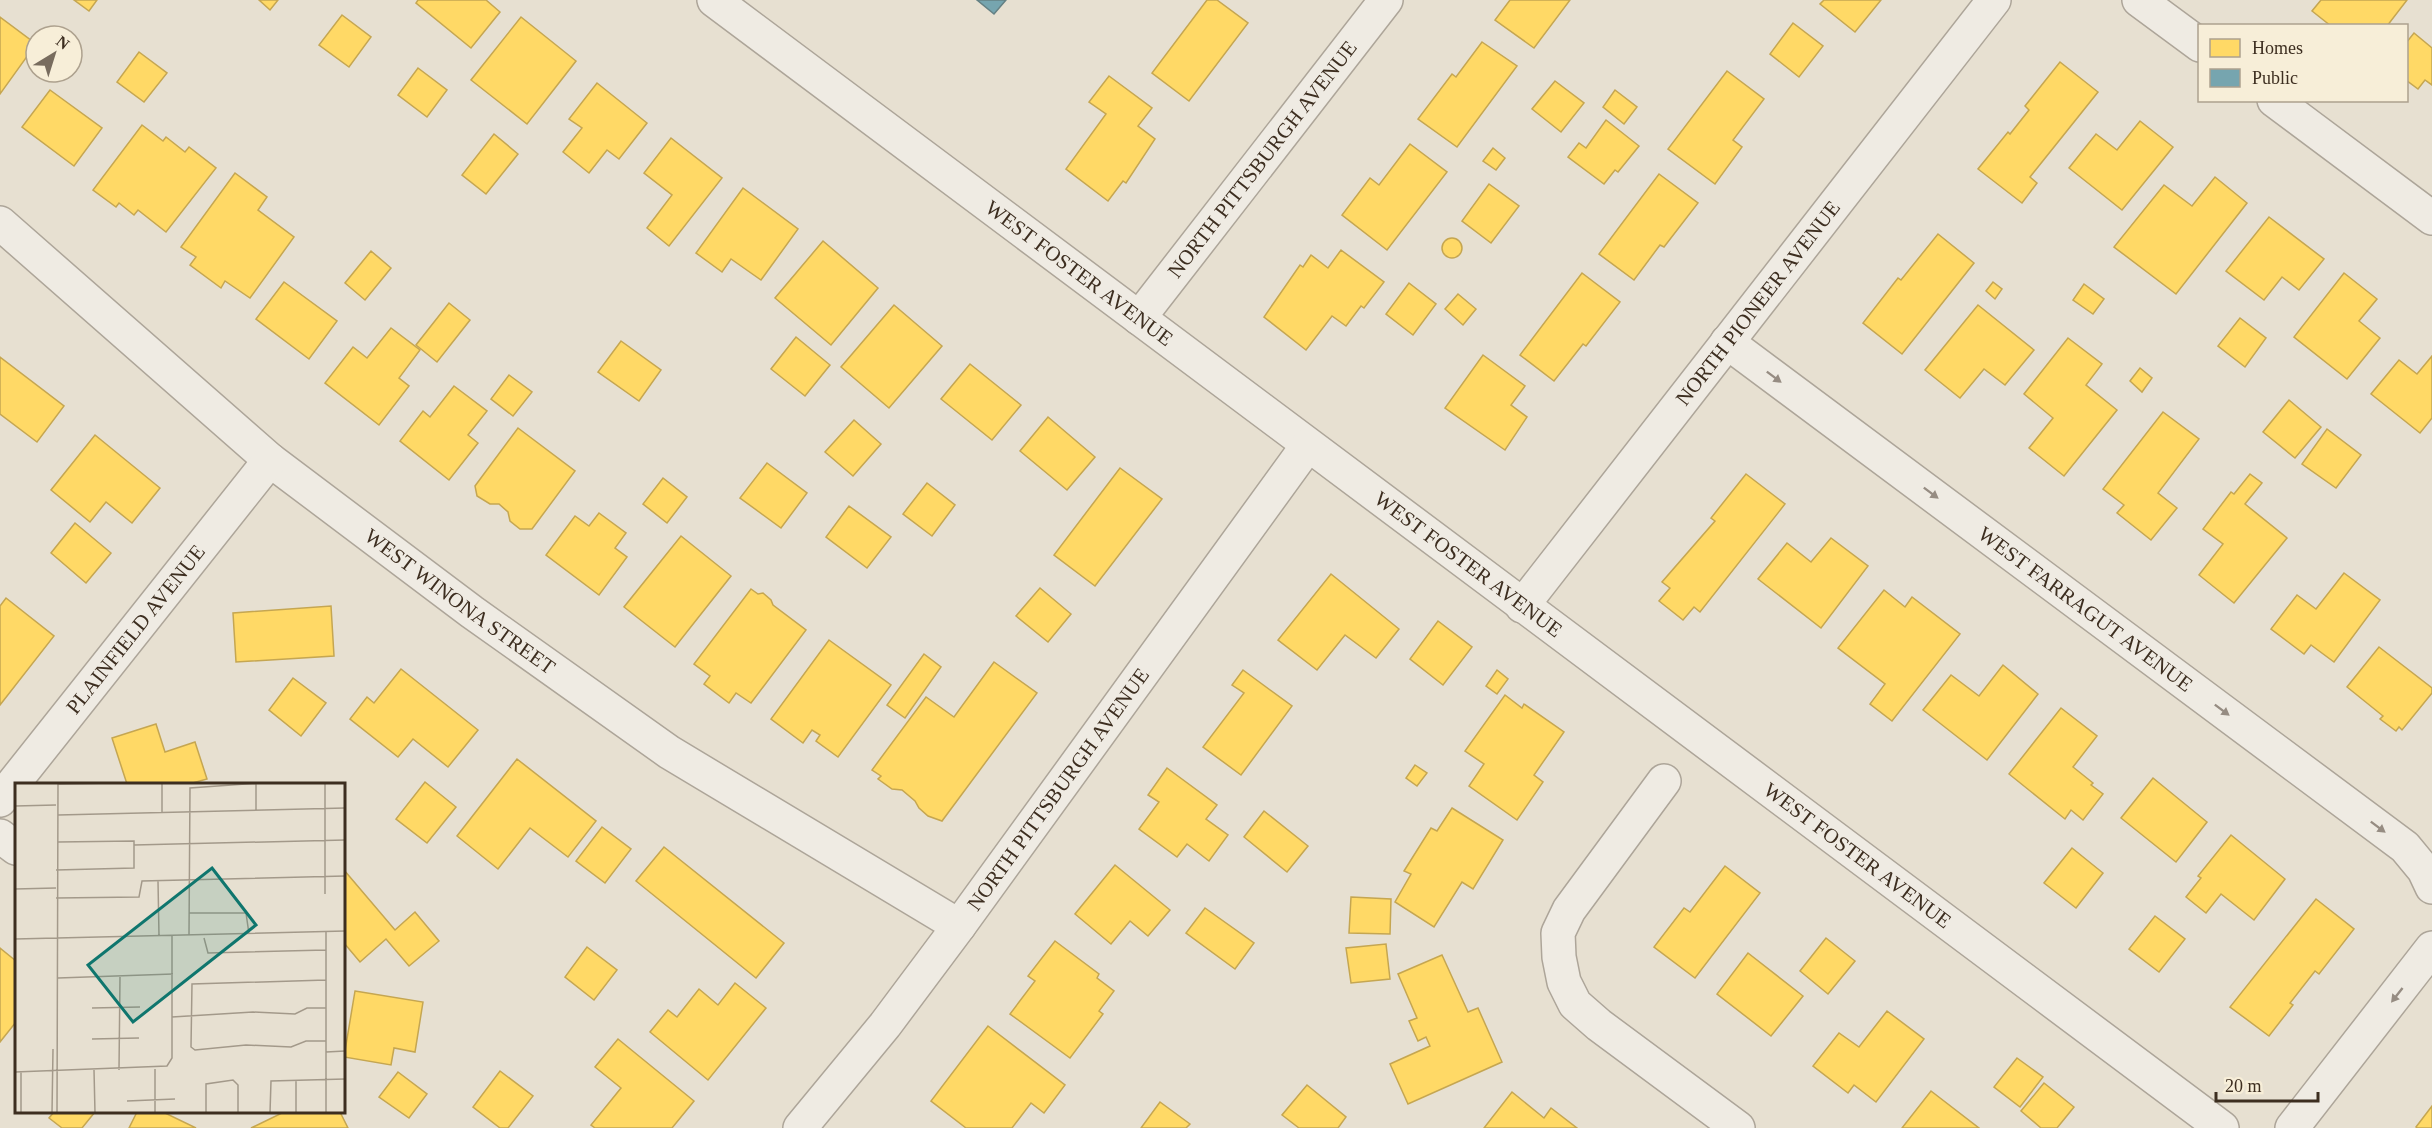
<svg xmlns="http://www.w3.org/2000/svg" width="2432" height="1128" font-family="Georgia,serif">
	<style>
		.homes { fill: #ffd966; stroke: #c5a651; stroke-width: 1.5 }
		.public { fill: #76a5af; stroke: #658184; stroke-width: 1.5 }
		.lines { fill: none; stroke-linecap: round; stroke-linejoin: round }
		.minor-casing { stroke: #ada599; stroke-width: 36 }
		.minor { stroke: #efebe3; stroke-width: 33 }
		.oneway { fill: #968c82 }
		.labels { text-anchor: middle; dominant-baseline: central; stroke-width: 6; stroke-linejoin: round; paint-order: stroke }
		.street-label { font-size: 21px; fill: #3d2e20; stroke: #f7eed8 }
		.inset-road { fill: none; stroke: #a3998a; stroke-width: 1.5 }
		.view { fill: #0f766e; fill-opacity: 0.15; stroke: #0f766e; stroke-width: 3 }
		.inset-edge { fill: none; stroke: #3d2e20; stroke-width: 3 }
	</style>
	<rect width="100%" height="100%" fill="#e7e0d1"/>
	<g class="homes">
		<path d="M 74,0 L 97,0 L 89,11 Z"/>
		<path d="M 259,0 L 278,0 L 270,10 Z"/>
		<path d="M 418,0 L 486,0 L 500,12 L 471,48 L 416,3 Z"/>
		<path d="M 1207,0 L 1217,0 L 1248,23 L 1189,101 L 1152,73 Z"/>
		<path d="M 1510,0 L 1570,0 L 1534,48 L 1495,20 Z"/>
		<path d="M 1824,0 L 1881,0 L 1855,32 L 1820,4 Z"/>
		<path d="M 2321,0 L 2407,0 L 2387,26 L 2331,26 L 2312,11 Z"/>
		<path d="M 342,15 L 371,37 L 349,67 L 319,45 Z"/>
		<path d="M 0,17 L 36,44 L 0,94 Z"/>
		<path d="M 521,17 L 576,61 L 527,124 L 471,80 Z"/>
		<path d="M 1793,23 L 1823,46 L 1799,77 L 1770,54 Z"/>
		<path d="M 2414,33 L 2432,48 L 2432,85 L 2425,80 L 2418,89 L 2406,80 L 2406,43 Z"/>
		<path d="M 1482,42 L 1517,66 L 1457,147 L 1418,119 L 1452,74 L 1456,77 Z"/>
		<path d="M 139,52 L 167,73 L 144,102 L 117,82 Z"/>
		<path d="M 2060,62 L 2098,92 L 2030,177 L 2037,183 L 2022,203 L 1978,169 L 2008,132 L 2010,134 L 2029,110 L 2025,106 Z"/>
		<path d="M 418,68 L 447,90 L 427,117 L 398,95 Z"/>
		<path d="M 1727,71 L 1764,99 L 1733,140 L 1742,147 L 1715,184 L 1668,149 Z"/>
		<path d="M 1109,76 L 1152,108 L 1138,126 L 1155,139 L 1126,183 L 1123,181 L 1108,201 L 1066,169 L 1106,114 L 1089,102 Z"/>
		<path d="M 1555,81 L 1584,103 L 1561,132 L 1532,109 Z"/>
		<path d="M 597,83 L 647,123 L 619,159 L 607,150 L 589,173 L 563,152 L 582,128 L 569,119 Z"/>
		<path d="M 50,90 L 102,128 L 74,166 L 22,127 Z"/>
		<path d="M 1615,90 L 1637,107 L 1624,124 L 1603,107 Z"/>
		<path d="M 1606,120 L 1639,146 L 1618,172 L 1615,170 L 1604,184 L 1568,157 L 1579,143 L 1586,148 Z"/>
		<path d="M 2140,121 L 2173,147 L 2122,210 L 2069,168 L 2096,134 L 2117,150 Z"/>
		<path d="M 142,125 L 163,141 L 166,137 L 185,152 L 189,147 L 216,168 L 166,232 L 138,210 L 134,215 L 119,203 L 116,207 L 93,190 Z"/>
		<path d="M 494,134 L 518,154 L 486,194 L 462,175 Z"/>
		<path d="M 671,138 L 722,178 L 669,246 L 647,228 L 672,195 L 644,173 Z"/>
		<path d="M 1410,144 L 1447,172 L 1387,250 L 1342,215 L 1370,178 L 1379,185 Z"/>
		<path d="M 1493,148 L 1505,158 L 1496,170 L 1483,161 Z"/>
		<path d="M 235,173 L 267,197 L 258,210 L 294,237 L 250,298 L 225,281 L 221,288 L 190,265 L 196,257 L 181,247 Z"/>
		<path d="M 1659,174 L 1698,203 L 1664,247 L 1660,245 L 1634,280 L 1599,254 Z"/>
		<path d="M 2215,177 L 2247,203 L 2176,294 L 2114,247 L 2164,185 L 2192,206 Z"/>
		<path d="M 1489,184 L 1519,206 L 1491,243 L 1462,221 Z"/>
		<path d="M 743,188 L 798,229 L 761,280 L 731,259 L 722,272 L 696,253 Z"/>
		<path d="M 2269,217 L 2324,259 L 2299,290 L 2282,277 L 2264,300 L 2226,271 Z"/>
		<path d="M 1938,234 L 1974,263 L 1902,354 L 1863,323 L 1898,278 L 1901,280 Z"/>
		<circle cx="1452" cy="248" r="10"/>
		<path d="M 823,241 L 878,288 L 831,345 L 775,298 Z"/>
		<path d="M 1341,250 L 1384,282 L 1364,308 L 1361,306 L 1346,326 L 1332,316 L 1306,350 L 1264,317 L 1300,265 L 1303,267 L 1311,255 L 1328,268 Z"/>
		<path d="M 371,251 L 391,268 L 365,300 L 345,283 Z"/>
		<path d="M 1582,273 L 1620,302 L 1586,346 L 1583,344 L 1554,381 L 1520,355 Z"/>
		<path d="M 2344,273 L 2377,299 L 2359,321 L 2380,338 L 2347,379 L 2294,337 Z"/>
		<path d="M 284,282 L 337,321 L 309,359 L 256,319 Z"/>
		<path d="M 1993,282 L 2002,289 L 1995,299 L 1986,291 Z"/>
		<path d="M 1409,283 L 1436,304 L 1413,335 L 1386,314 Z"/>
		<path d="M 2084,284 L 2104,299 L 2093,314 L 2073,300 Z"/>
		<path d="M 1458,294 L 1476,309 L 1463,325 L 1445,309 Z"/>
		<path d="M 449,303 L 470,320 L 437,362 L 416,345 Z"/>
		<path d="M 894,305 L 942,346 L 889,408 L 841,367 Z"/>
		<path d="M 1978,305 L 2034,350 L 2005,385 L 1984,369 L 1960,398 L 1925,370 Z"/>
		<path d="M 2240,318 L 2266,338 L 2245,367 L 2218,346 Z"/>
		<path d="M 391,328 L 420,350 L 399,378 L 409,386 L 379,425 L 325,383 L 353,347 L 367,358 Z"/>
		<path d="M 796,337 L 830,365 L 805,396 L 771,369 Z"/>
		<path d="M 2068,338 L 2102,364 L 2086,385 L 2117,410 L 2064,476 L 2029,448 L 2053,418 L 2024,394 Z"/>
		<path d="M 621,341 L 661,370 L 639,401 L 598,372 Z"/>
		<path d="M 1483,355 L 1525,386 L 1511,405 L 1527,417 L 1505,450 L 1445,408 Z"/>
		<path d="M 2432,356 L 2432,418 L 2420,433 L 2371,394 L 2399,360 L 2417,374 Z"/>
		<path d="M 0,357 L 64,406 L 37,442 L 0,414 Z"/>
		<path d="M 970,364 L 1021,405 L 992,440 L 941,399 Z"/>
		<path d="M 2140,368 L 2152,378 L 2142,392 L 2130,381 Z"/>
		<path d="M 509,375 L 532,392 L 513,416 L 491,399 Z"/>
		<path d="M 454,386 L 487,411 L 468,435 L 478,443 L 449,480 L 400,441 L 423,411 L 430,417 Z"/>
		<path d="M 2289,400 L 2321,427 L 2295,458 L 2263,432 Z"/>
		<path d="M 2163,412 L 2199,439 L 2158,493 L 2177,508 L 2151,540 L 2117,513 L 2124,505 L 2103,489 Z"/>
		<path d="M 1048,417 L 1095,457 L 1067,490 L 1020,451 Z"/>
		<path d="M 854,420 L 881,444 L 853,476 L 825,452 Z"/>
		<path d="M 518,428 L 575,471 L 532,529 L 520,529 L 510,521 L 508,512 L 499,504 L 490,504 L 477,496 L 475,486 Z"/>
		<path d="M 2327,429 L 2361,455 L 2336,488 L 2302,464 Z"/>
		<path d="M 95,435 L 160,488 L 132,523 L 106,502 L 90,522 L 51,490 Z"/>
		<path d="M 767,463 L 807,493 L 781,528 L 740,498 Z"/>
		<path d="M 1120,468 L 1162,499 L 1095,586 L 1054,555 Z"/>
		<path d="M 1746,474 L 1785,504 L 1700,612 L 1694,607 L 1683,620 L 1659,601 L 1670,588 L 1662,582 L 1715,521 L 1711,518 Z"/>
		<path d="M 2250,474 L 2262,483 L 2245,504 L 2287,538 L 2234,603 L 2199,575 L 2223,544 L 2203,529 L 2231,492 L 2234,494 Z"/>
		<path d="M 663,478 L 687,497 L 667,523 L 643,504 Z"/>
		<path d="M 927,483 L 955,505 L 932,536 L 903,514 Z"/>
		<path d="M 849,506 L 891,537 L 867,568 L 826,537 Z"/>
		<path d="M 599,513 L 626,533 L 615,548 L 627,557 L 599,595 L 546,555 L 575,516 L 589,526 Z"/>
		<path d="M 75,523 L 111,553 L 86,583 L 51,553 Z"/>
		<path d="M 681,536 L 731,576 L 675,647 L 624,607 Z"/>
		<path d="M 1831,538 L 1868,566 L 1821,628 L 1758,579 L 1787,543 L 1811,562 Z"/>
		<path d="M 2344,573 L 2380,600 L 2334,662 L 2311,645 L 2304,654 L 2271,629 L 2297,595 L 2316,609 Z"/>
		<path d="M 1331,574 L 1399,629 L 1376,658 L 1345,635 L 1317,670 L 1278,640 Z"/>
		<path d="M 1040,588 L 1071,614 L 1048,642 L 1016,616 Z"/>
		<path d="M 751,589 L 758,594 L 763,593 L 771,600 L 773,605 L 806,630 L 751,703 L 736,693 L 729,703 L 704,684 L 710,676 L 694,664 Z"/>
		<path d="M 1884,590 L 1905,607 L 1912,597 L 1960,634 L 1892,721 L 1870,704 L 1885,684 L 1838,648 Z"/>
		<path d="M 6,598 L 54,636 L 0,705 L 0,606 Z"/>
		<path d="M 331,606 L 334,656 L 236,662 L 233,613 Z"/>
		<path d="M 1438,621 L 1472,647 L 1443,685 L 1410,659 Z"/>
		<path d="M 829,640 L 891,685 L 838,757 L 816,741 L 820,735 L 812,730 L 803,743 L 771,719 Z"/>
		<path d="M 2379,647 L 2432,688 L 2432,693 L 2402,730 L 2399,727 L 2396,731 L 2380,719 L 2383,716 L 2347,687 Z"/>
		<path d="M 924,654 L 941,667 L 905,718 L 887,705 Z"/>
		<path d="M 994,662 L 1037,693 L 942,821 L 928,816 L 919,808 L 915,801 L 902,790 L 892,789 L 878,779 L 881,776 L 872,770 L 926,697 L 954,717 Z"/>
		<path d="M 2003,665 L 2038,694 L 1987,760 L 1923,710 L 1951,675 L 1979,696 Z"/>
		<path d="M 401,669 L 478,730 L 448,767 L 413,739 L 398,757 L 350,719 L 367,697 L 374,703 Z"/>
		<path d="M 1243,670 L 1292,706 L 1241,775 L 1203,747 L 1244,693 L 1232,685 Z"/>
		<path d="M 1497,670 L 1508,679 L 1497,694 L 1486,686 Z"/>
		<path d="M 293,678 L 326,703 L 301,736 L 269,710 Z"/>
		<path d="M 1505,695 L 1522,708 L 1524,704 L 1564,732 L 1534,775 L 1543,782 L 1517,820 L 1469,786 L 1484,764 L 1465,751 Z"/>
		<path d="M 2061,708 L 2097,736 L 2073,767 L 2093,783 L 2091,785 L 2103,794 L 2083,820 L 2071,810 L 2065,819 L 2009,774 Z"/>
		<path d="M 156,724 L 165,752 L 195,742 L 207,779 L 189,784 L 127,784 L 112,738 Z"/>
		<path d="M 517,759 L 596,821 L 568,857 L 530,828 L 498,869 L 457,836 Z"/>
		<path d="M 1415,765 L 1427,773 L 1417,786 L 1406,778 Z"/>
		<path d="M 1167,768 L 1217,805 L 1206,819 L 1228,835 L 1209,861 L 1187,844 L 1177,857 L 1139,829 L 1159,802 L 1148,795 Z"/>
		<path d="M 2153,778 L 2207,822 L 2176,862 L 2121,818 Z"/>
		<path d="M 425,782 L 456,807 L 427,843 L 396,819 Z"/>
		<path d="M 1452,808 L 1503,840 L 1473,889 L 1462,882 L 1434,927 L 1395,902 L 1411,874 L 1404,871 L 1431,828 L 1437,831 Z"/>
		<path d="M 1264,811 L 1308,846 L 1287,872 L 1244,837 Z"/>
		<path d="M 602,827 L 631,849 L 605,883 L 576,861 Z"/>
		<path d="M 2231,835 L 2285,879 L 2254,920 L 2221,894 L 2206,913 L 2186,897 L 2201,878 L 2198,876 Z"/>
		<path d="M 664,847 L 784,943 L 756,978 L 636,881 Z"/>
		<path d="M 2072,848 L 2103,873 L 2076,908 L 2044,883 Z"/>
		<path d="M 1115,865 L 1170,910 L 1148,936 L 1130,921 L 1111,944 L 1075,914 Z"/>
		<path d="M 1725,866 L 1760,893 L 1695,978 L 1654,947 L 1684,908 L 1690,912 Z"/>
		<path d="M 344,870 L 395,930 L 415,912 L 439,941 L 409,966 L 386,939 L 360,962 L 344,943 Z"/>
		<path d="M 1351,897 L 1391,899 L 1390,934 L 1349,933 Z"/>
		<path d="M 2316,899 L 2354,929 L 2319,974 L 2315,971 L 2290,1003 L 2293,1005 L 2269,1036 L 2230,1007 Z"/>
		<path d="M 1205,908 L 1254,943 L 1235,969 L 1186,933 Z"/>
		<path d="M 2155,916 L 2185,939 L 2159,972 L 2129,949 Z"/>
		<path d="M 1826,938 L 1855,961 L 1828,994 L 1800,971 Z"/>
		<path d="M 1055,941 L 1099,974 L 1097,978 L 1114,991 L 1099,1011 L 1103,1014 L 1070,1058 L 1010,1014 L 1035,981 L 1028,976 Z"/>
		<path d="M 1386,944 L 1390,979 L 1351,983 L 1346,948 Z"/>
		<path d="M 587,947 L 617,970 L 594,1000 L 565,977 Z"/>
		<path d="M 0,948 L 16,961 L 16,1022 L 0,1042 Z"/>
		<path d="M 1748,953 L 1803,996 L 1771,1036 L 1717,994 Z"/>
		<path d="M 1442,955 L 1468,1012 L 1478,1008 L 1502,1062 L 1408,1104 L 1390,1064 L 1430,1046 L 1426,1037 L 1418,1041 L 1409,1021 L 1417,1018 L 1398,974 Z"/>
		<path d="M 735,983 L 766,1008 L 708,1080 L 650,1032 L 668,1010 L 677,1017 L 699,989 L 718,1005 Z"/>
		<path d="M 355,991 L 423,1002 L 415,1052 L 394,1048 L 391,1065 L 344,1057 Z"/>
		<path d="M 1887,1011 L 1924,1039 L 1876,1102 L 1854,1085 L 1848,1093 L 1813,1066 L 1839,1033 L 1859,1047 Z"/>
		<path d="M 988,1026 L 1065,1085 L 1044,1113 L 1031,1103 L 1012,1128 L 966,1128 L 931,1101 Z"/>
		<path d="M 618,1039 L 694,1101 L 672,1128 L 595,1128 L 591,1125 L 621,1088 L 595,1067 Z"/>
		<path d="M 2017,1058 L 2043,1077 L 2020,1107 L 1994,1087 Z"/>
		<path d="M 500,1071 L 533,1096 L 508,1128 L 500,1128 L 473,1107 Z"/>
		<path d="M 398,1072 L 427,1094 L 409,1118 L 379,1097 Z"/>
		<path d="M 2044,1083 L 2074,1107 L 2057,1128 L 2041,1128 L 2021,1111 Z"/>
		<path d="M 1307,1085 L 1346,1117 L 1338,1128 L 1299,1128 L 1282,1115 Z"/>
		<path d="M 1931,1091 L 1979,1128 L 1902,1128 Z"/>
		<path d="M 1512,1092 L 1544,1118 L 1551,1108 L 1577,1128 L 1484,1128 Z"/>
		<path d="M 1160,1102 L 1190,1124 L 1186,1128 L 1141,1128 Z"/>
		<path d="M 2432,1106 L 2432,1128 L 2417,1128 L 2416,1127 Z"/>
		<path d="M 54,1112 L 95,1112 L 82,1128 L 62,1128 L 49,1118 Z"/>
		<path d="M 137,1112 L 163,1112 L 196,1128 L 129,1128 Z"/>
		<path d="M 284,1112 L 340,1112 L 348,1128 L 251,1128 Z"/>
	</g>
	<path class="public" d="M 977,0 L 1006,0 L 994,14 Z"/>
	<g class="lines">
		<defs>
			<g id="minor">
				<path id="s1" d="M 714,0 L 2222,1128"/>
				<path d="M 2139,0 L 2200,45"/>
				<path d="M 2274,100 L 2432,218"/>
				<path id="s2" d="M 0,223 L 270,460 L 472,612 L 669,752 L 959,926"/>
				<path id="s3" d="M 1139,318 L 1386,0"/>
				<path id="s4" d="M 1727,342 L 2405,847 L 2424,870 L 2432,887"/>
				<path id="s5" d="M 1522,606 L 1994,0"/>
				<path d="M 1664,781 L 1569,910 L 1558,933 L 1559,957 L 1564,982 L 1575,1004 L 1599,1025 L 1738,1128"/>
				<path id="s6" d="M 0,800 L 270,460"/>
				<path d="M 0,836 L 16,848"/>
				<path id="s7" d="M 800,1128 L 885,1025 L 959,926 L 1308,445"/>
				<path d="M 2292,1128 L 2432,948"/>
			</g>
		</defs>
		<use href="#minor" class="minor-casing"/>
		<use href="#minor" class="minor"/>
	</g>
	<defs><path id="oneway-solid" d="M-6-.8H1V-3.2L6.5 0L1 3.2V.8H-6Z" transform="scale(1.5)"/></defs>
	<g class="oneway">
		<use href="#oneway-solid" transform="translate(1774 377) rotate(37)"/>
		<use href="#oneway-solid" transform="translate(1931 493) rotate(37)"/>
		<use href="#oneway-solid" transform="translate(2222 710) rotate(37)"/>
		<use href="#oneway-solid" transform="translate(2378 827) rotate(37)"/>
		<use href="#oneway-solid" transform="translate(2397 995) rotate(128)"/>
	</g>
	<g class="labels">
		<g class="street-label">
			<text stroke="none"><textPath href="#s3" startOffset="201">NORTH PITTSBURGH AVENUE</textPath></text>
			<text stroke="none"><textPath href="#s1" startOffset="456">WEST FOSTER AVENUE</textPath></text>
			<text stroke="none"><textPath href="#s5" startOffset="384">NORTH PIONEER AVENUE</textPath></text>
			<text stroke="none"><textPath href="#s1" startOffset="942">WEST FOSTER AVENUE</textPath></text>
			<text stroke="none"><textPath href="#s2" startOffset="596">WEST WINONA STREET</textPath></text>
			<text stroke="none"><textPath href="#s4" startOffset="447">WEST FARRAGUT AVENUE</textPath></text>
			<text stroke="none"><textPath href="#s6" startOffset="218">PLAINFIELD AVENUE</textPath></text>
			<text stroke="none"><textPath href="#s7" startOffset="426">NORTH PITTSBURGH AVENUE</textPath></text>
			<text stroke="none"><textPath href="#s1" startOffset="1428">WEST FOSTER AVENUE</textPath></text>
		</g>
	</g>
	<g transform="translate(15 783)">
		<rect width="330" height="330" fill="#e7e0d1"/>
		<path class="inset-road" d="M 241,0 L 241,27M 43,1 L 98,0M 0,23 L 41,22M 147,29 L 147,0M 43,32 L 330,25M 119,62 L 330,57M 41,87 L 119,85 L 119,58 L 43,59M 143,98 L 144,153M 0,106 L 41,105M 310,111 L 310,0M 41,115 L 124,114 L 127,98 L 330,93M 174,130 L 231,130 L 234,151M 174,152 L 175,5 L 245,0M 189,155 L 193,170 L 311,167M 0,156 L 330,148M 43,195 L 158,191M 77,225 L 125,224M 157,234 L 238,229 L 280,231 L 292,225 L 311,225M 77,256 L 124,255M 311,258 L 291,258 L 276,264 L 231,262 L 180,267 L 176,264 L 177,201 L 311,197M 311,269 L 330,268M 79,287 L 80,330M 104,287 L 105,194M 0,289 L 152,283 L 157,275 L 157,152M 112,318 L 160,316M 6,330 L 6,289M 37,330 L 38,266M 42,330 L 43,0M 140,330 L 140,286M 191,330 L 191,301 L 218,297 L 223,302 L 223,330M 255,330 L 256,298 L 330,296M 281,330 L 281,297M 311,330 L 311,149"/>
		<path class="view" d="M 197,85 L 241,142 L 118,239 L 73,182 Z"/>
		<rect width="330" height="330" class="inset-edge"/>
	</g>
	<rect x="2198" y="24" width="210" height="78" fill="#f7eed8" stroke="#ada18e" stroke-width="1.5"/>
	<rect x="2210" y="39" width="30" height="18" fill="#ffd966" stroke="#ada18e" stroke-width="1.5"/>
	<text x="2252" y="54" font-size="18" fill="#3d2e20">Homes</text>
	<rect x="2210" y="69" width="30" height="18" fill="#76a5af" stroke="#ada18e" stroke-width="1.5"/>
	<text x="2252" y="84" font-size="18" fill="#3d2e20">Public</text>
	<g transform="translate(54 54) rotate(38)"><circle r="28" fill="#f7eed8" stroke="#ada18e" stroke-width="1.5"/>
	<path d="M0-4.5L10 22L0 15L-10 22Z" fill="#786c5e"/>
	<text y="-9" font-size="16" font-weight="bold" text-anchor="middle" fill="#3d2e20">N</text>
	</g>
	<path d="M2216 1092v9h102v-9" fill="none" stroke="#3d2e20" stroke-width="3"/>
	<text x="2225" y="1092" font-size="18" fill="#3d2e20" stroke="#f7eed8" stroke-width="4.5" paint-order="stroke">20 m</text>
</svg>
